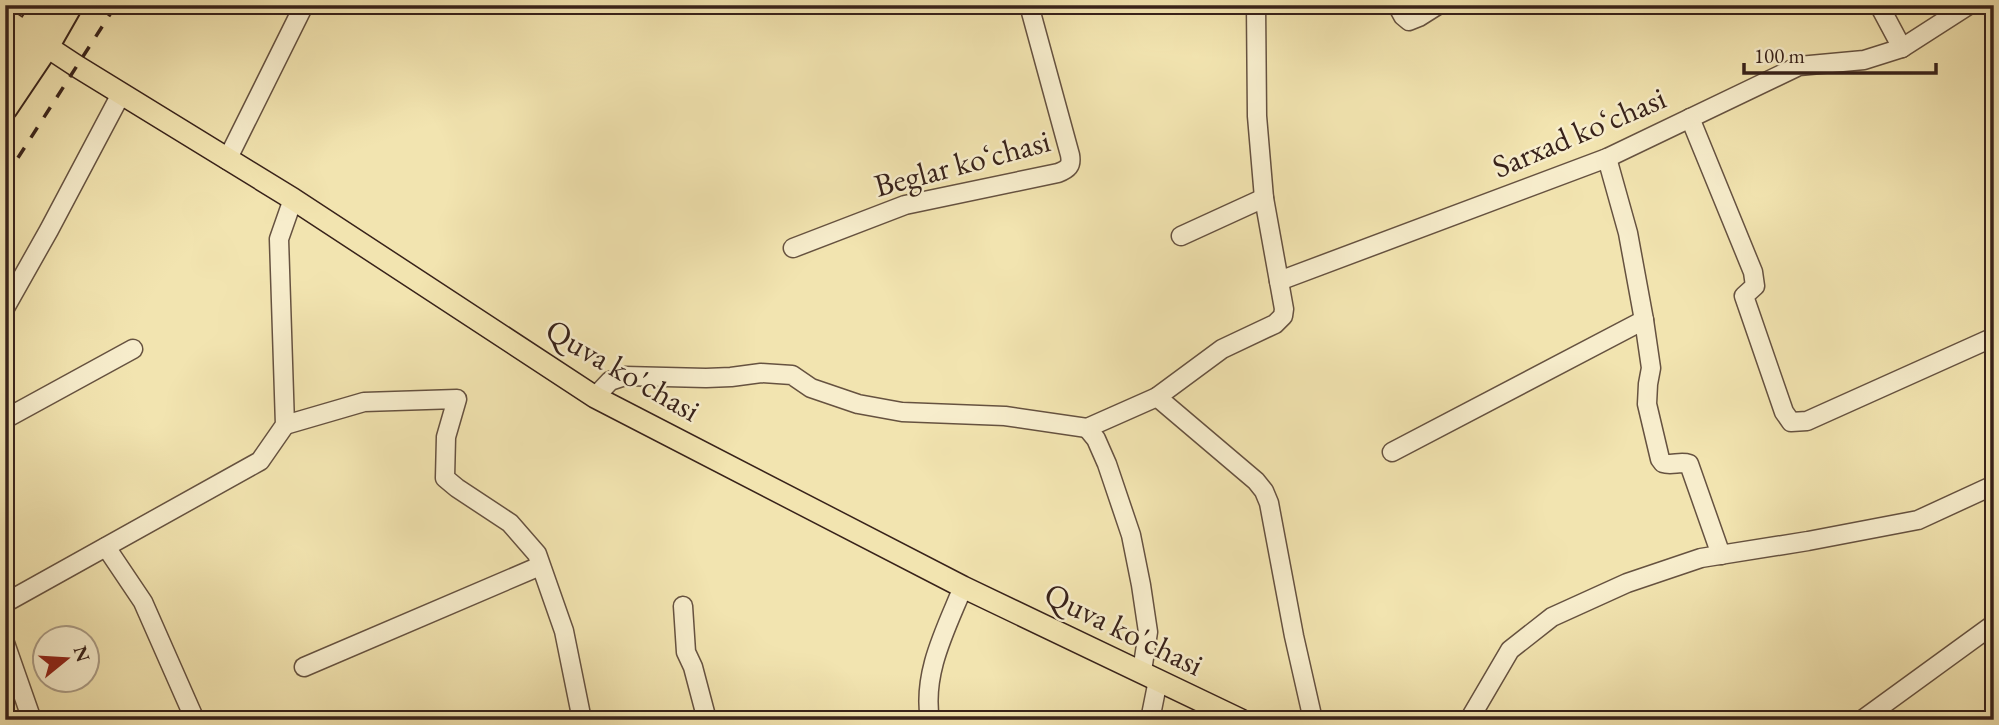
<svg xmlns="http://www.w3.org/2000/svg" width="1999" height="725" font-family="'EB Garamond',serif">
	<style>
		.lines { fill: none; stroke-linecap: round; stroke-linejoin: round }
		.minor-casing { stroke: #665240; stroke-width: 21 }
		.major-casing { stroke: #38221a; stroke-width: 24 }
		.highway-casing { stroke: #38221a; stroke-width: 28 }
		.minor { stroke: #f7edcc; stroke-width: 18 }
		.major { stroke: #f2e4b0; stroke-width: 21 }
		.highway { stroke: #f2e4b0; stroke-width: 24 }
		.rail { stroke: #38221a; stroke-width: 3.5; stroke-dasharray: 12 12; stroke-linecap: butt }
		.labels { text-anchor: middle; dominant-baseline: central; stroke-width: 5; stroke-linejoin: round; paint-order: stroke }
		.street-label { font-size: 32px; fill: #38221a; stroke: #f7edcc }
	</style>
	<rect width="100%" height="100%" fill="#f2e4b0"/>
	<filter id="stains"><feTurbulence type="fractalNoise" baseFrequency=".00286" numOctaves="4"/><feColorMatrix values="0 0 0 0 .2 0 0 0 0 .09 0 0 0 0 .02 0 0 0 .5 -.17"/></filter>
	<radialGradient id="worn" r=".72"><stop offset=".6" stop-color="#630" stop-opacity="0"/><stop offset="1" stop-color="#630" stop-opacity=".3"/></radialGradient>
	<g class="lines">
		<defs>
			<g id="minor">
				<path d="M 1397,5 L 1403,16 L 1409,21 L 1419,17 L 1438,5"/>
				<path d="M 1879,5 L 1902,48"/>
				<path d="M 1690,118 L 1753,272 L 1755,286 L 1744,296 L 1784,412 L 1791,422 L 1807,421 L 1994,337"/>
				<path d="M 1607,158 L 1628,233 L 1644,320 L 1651,368 L 1648,384 L 1647,404 L 1660,459 L 1663,463 C 1672,466 1680,461 1689,464 L 1721,555"/>
				<path d="M 227,160 L 304,5"/>
				<path d="M 1181,236 L 1264,198"/>
				<path d="M 793,248 L 905,205 L 1058,173 C 1068,169 1072,166 1070,155 L 1029,5"/>
				<path d="M 1279,281 L 1607,158 L 1799,66 L 1864,60 L 1902,48 L 1969,5"/>
				<path d="M 5,308 L 49,230 L 121,94"/>
				<path d="M 595,397 L 610,381 L 625,376 L 706,378 L 731,377 L 761,373 L 792,375 L 811,388 L 858,404 L 902,412 L 1005,416 L 1087,428 L 1157,397 L 1222,349 L 1275,324 L 1283,316 L 1284,309 L 1264,198 L 1257,116 L 1256,5"/>
				<path d="M 1157,397 L 1256,481 L 1264,491 L 1269,503 L 1294,636 L 1313,720"/>
				<path d="M 5,419 L 133,349"/>
				<path d="M 285,425 L 364,402 L 457,399 L 446,437 L 445,478 L 457,488 L 510,523 L 537,554 L 564,631 L 582,720"/>
				<path d="M 1087,428 L 1096,439 L 1107,464 L 1131,535 L 1141,585 L 1148,632 L 1142,671"/>
				<path d="M 1392,452 L 1644,320"/>
				<path d="M 106,547 L 143,602 L 195,720"/>
				<path d="M 5,603 L 260,461 L 285,425 L 279,239 L 293,199"/>
				<path d="M 683,606 L 686,652 L 693,667 L 707,720"/>
				<path d="M 5,643 L 32,720"/>
				<path d="M 304,667 L 540,566"/>
				<path d="M 930,720 C 922,673 946,629 963,587"/>
				<path d="M 1150,720 L 1158,680"/>
				<path d="M 1469,720 L 1510,650 L 1552,617 L 1627,583 L 1701,558 L 1808,541 L 1918,520 L 1994,485"/>
				<path d="M 1862,720 L 1994,624"/>
			</g>
			<path id="major" d="M 5,19 L 78,67 L 293,199 L 595,397 L 963,587 L 1241,720"/>
			<g id="highway">
				<path d="M 5,67 L 45,5"/>
				<path d="M 5,108 L 46,47 L 70,5"/>
			</g>
		</defs>
		<use href="#minor" class="minor-casing"/>
		<use href="#major" class="major-casing"/>
		<use href="#highway" class="highway-casing"/>
		<use href="#minor" class="minor"/>
		<use href="#major" class="major"/>
		<use href="#highway" class="highway"/>
		<path class="rail" d="M 5,178 L 116,5"/>
	</g>
	<g class="labels">
		<g class="street-label">
			<text transform="translate(1579 132) rotate(-23)">Sarxad koʻchasi</text>
			<text transform="translate(962 163) rotate(-15)">Beglar koʻchasi</text>
			<text transform="translate(623 370) rotate(30)">Quva ko'chasi</text>
			<text transform="translate(1124 629) rotate(26)">Quva ko'chasi</text>
		</g>
	</g>
	<rect width="1999" height="725" fill="none" stroke="#f2e4b0" stroke-width="28"/>
	<rect x="7" y="7" width="1985" height="711" fill="none" stroke="#38221a" stroke-width="3.5"/>
	<rect x="14" y="14" width="1971" height="697" fill="none" stroke="#38221a" stroke-width="2"/>
	<g transform="translate(66 659) rotate(72)"><circle r="33" fill="#f7edcc" stroke="#ab9c85" stroke-width="2"/>
	<path d="M0-5L12 26L0 18L-12 26Z" fill="#8f2418"/>
	<text y="-10" font-size="19" font-weight="bold" text-anchor="middle" fill="#38221a">N</text>
	</g>
	<path d="M1744 63v10h192v-10" fill="none" stroke="#38221a" stroke-width="3.5"/>
	<text x="1754" y="63" font-size="21" fill="#38221a" stroke="#f7edcc" stroke-width="5" paint-order="stroke">100 m</text>
	<rect width="100%" height="100%" filter="url(#stains)"/>
	<rect width="100%" height="100%" fill="url(#worn)"/>
</svg>
